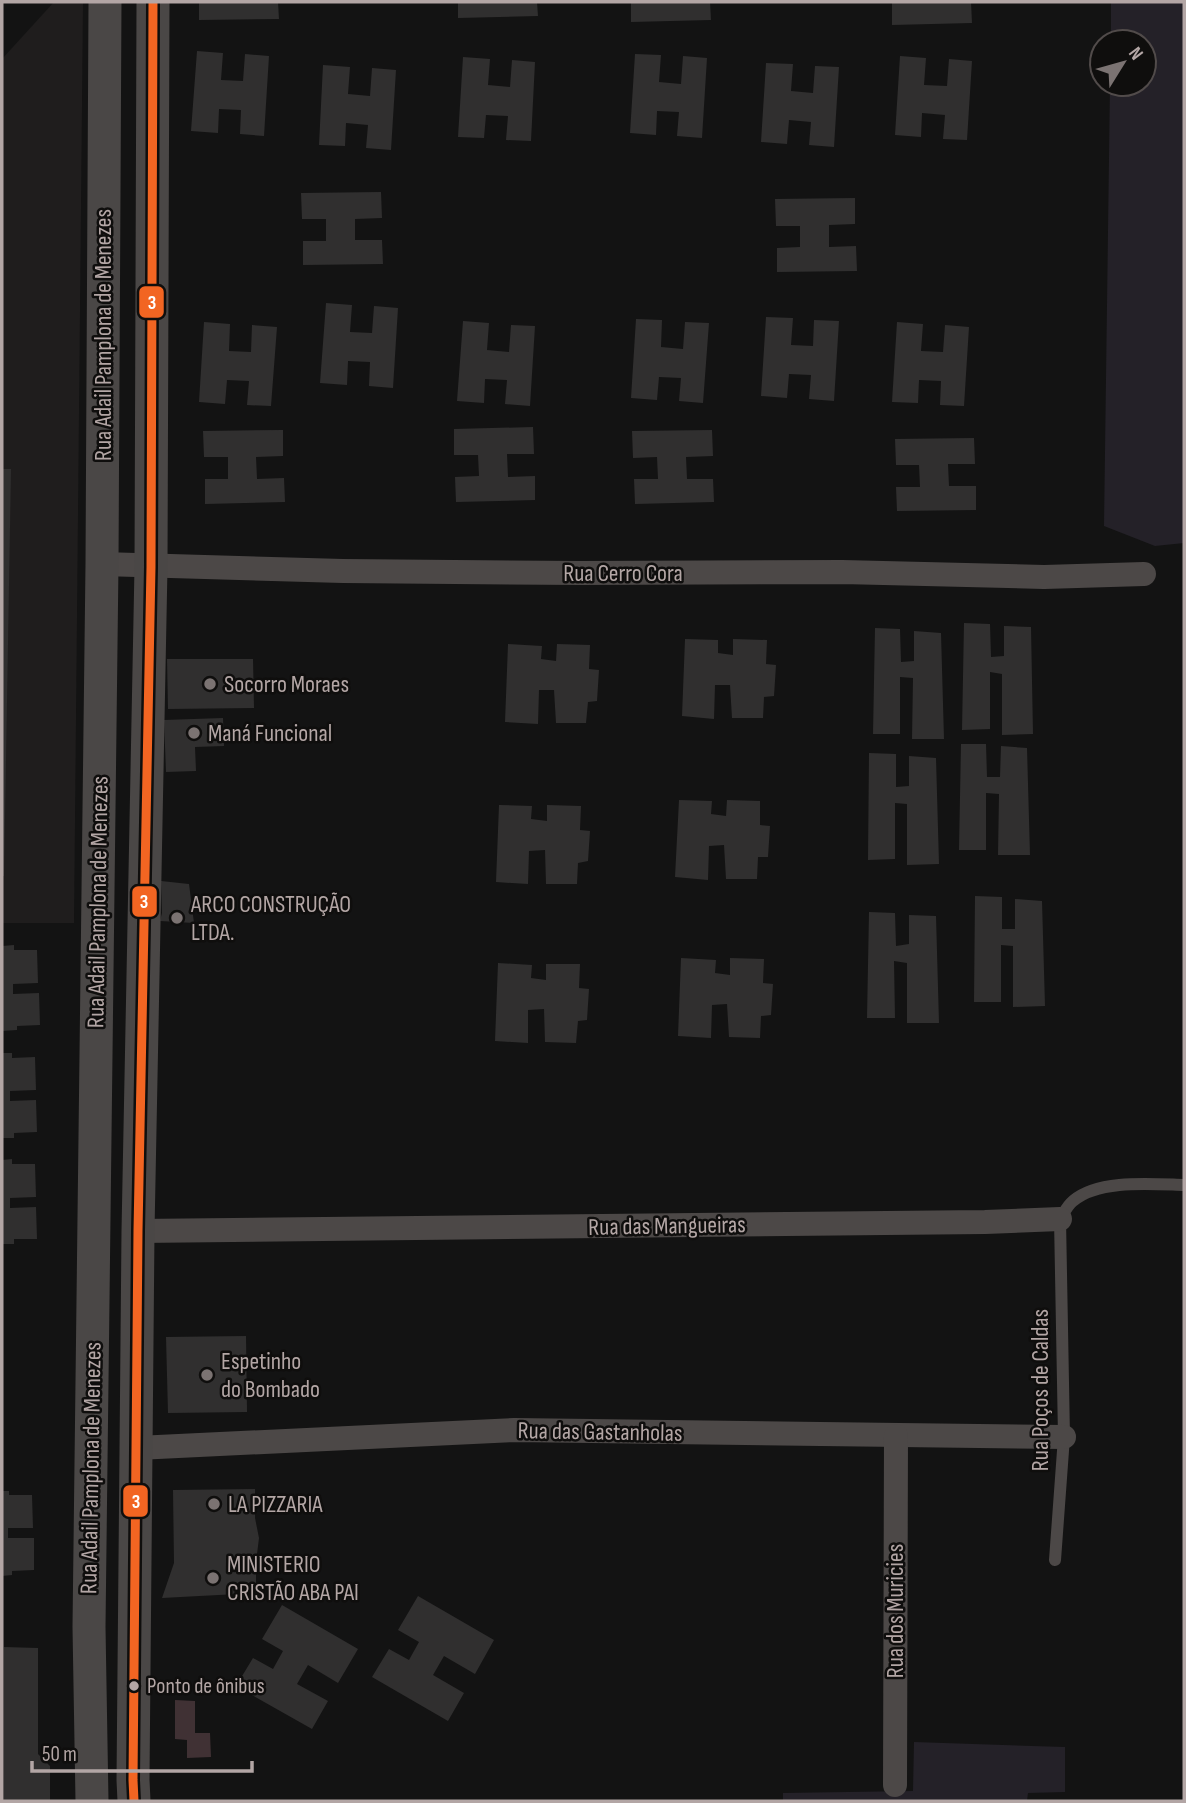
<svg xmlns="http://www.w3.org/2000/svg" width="1186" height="1803" font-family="'Sofia Sans Condensed',sans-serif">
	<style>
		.built { fill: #1f1d1d }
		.green { fill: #242128 }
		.water { fill: #403134 }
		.building { fill: #302f2f }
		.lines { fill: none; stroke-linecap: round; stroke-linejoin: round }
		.service { stroke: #4c4847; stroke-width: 12 }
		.minor { stroke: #4c4847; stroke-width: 24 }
		.secondary { stroke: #4a4746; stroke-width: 33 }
		.bus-1-casing { stroke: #0f0e0d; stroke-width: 14 }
		.bus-1 { stroke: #f26522; stroke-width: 9 }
		.poi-dot { fill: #7b7372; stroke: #0f0e0d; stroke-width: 2.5 }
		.bus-dot { fill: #b3a6a5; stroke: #0f0e0d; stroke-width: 2.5 }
		.labels { text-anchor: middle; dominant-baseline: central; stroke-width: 5; stroke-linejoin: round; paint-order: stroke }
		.bus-label { font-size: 22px; fill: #b3a6a5; stroke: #0f0e0d; text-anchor: start }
		.street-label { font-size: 24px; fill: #b3a6a5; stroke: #0f0e0d }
		.poi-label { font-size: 24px; fill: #b3a6a5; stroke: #0f0e0d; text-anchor: start }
		.line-badge { stroke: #0f0e0d; stroke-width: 2.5 }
		.badge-label { font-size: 19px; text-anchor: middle; font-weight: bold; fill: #fff }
	</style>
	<rect width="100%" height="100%" fill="#131313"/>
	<path class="built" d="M 54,2 L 83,2 L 74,923 L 2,923 L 2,59 Z"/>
	<g class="green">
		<path d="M 1111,2 L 1184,2 L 1184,543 L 1155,546 L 1104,526 L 1110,84 L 1144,84 L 1144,42 L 1111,42 Z"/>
		<path d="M 914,1742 L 1065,1747 L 1065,1792 L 1028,1793 L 1027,1801 L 783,1801 L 783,1793 L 913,1791 Z"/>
	</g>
	<path class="water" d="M 175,1700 L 195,1701 L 195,1733 L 210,1733 L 211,1757 L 187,1758 L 187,1740 L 175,1739 Z"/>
	<g class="building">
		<path d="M 199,2 L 278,2 L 279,19 L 199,20 Z"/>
		<path d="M 458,2 L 537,2 L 538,16 L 458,18 Z"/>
		<path d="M 631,2 L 710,2 L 711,20 L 631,22 Z"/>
		<path d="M 892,2 L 971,2 L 972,23 L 892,25 Z"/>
		<path d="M 197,51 L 223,53 L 221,80 L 243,81 L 245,54 L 269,56 L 264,136 L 240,134 L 241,110 L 219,109 L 218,133 L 191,131 Z"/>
		<path d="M 635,54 L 661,55 L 659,82 L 681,84 L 683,56 L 707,58 L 702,138 L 677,136 L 679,112 L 657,111 L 656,135 L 630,133 Z"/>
		<path d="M 900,56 L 926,58 L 924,85 L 947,86 L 949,59 L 972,61 L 967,140 L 943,139 L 945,115 L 922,113 L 921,137 L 895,135 Z"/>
		<path d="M 463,57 L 490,59 L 488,85 L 510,87 L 512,60 L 535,62 L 531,141 L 506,140 L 508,116 L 486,115 L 484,138 L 458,137 Z"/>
		<path d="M 766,63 L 793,64 L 791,91 L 813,93 L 815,66 L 839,67 L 834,147 L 809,145 L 811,122 L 789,120 L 787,144 L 761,142 Z"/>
		<path d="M 323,65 L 350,67 L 348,94 L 370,96 L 372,68 L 396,70 L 391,150 L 366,148 L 368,125 L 346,123 L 345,146 L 319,145 Z"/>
		<path d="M 381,192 L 382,218 L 355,219 L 355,240 L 382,240 L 383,264 L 303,265 L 303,241 L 326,241 L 326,219 L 302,219 L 301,193 Z"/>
		<path d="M 855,198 L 855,224 L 829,225 L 829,247 L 856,246 L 857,271 L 777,272 L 777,248 L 800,247 L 800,226 L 776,226 L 775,199 Z"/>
		<path d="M 326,303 L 352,305 L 350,332 L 372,333 L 374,306 L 398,308 L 393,388 L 369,386 L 370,362 L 348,361 L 347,385 L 320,383 Z"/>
		<path d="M 766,317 L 793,318 L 791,345 L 813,346 L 814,320 L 839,321 L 834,401 L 809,399 L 811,375 L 789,374 L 787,398 L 761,396 Z"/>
		<path d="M 636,319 L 662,320 L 661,347 L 683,349 L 685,322 L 709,323 L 703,403 L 679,401 L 681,378 L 659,377 L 657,400 L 631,398 Z"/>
		<path d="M 463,321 L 489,323 L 487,350 L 509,352 L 511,325 L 535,326 L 530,406 L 505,404 L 507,380 L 485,379 L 484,403 L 457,401 Z"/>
		<path d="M 204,322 L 230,324 L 229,351 L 251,352 L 252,325 L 277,327 L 271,406 L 247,405 L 249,381 L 227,380 L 225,404 L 199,402 Z"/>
		<path d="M 897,322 L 923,324 L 921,351 L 943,352 L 945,325 L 969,327 L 964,406 L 940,405 L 941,381 L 919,380 L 918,403 L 892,402 Z"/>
		<path d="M 533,427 L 534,454 L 507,454 L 508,477 L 535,476 L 535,500 L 456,502 L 455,477 L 479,476 L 478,455 L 454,455 L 454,429 Z"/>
		<path d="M 283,430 L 283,456 L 256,457 L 257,479 L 284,478 L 285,502 L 205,504 L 205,479 L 228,479 L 228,457 L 204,457 L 203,431 Z"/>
		<path d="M 712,430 L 713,456 L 686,457 L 687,479 L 713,479 L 714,502 L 635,504 L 634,479 L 658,479 L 657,457 L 633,458 L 632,431 Z"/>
		<path d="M 974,438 L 975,464 L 948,464 L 949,486 L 976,486 L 976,510 L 897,511 L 896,487 L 920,487 L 919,465 L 896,465 L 895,439 Z"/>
		<path d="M 2,469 L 11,469 L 4,876 L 2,876 Z"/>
		<path d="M 964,623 L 990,624 L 991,657 L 1004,656 L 1004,626 L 1031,627 L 1033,734 L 1002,735 L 1002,674 L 990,672 L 990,729 L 962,730 Z"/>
		<path d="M 875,628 L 900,629 L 901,662 L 914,661 L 914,631 L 941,633 L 944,739 L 912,739 L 913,678 L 900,677 L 900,734 L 873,734 Z"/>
		<path d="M 685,639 L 718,640 L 718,653 L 733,655 L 733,639 L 767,640 L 766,664 L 776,665 L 774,696 L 764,697 L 763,718 L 732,718 L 730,685 L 715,685 L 714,719 L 682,716 Z"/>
		<path d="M 508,644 L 542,646 L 541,659 L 556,661 L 557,644 L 590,645 L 589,669 L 599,670 L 597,701 L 588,702 L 586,723 L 556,723 L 554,690 L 539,690 L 538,724 L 505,722 Z"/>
		<path d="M 167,659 L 253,659 L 254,708 L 168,709 Z"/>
		<path d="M 223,718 L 224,746 L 195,747 L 196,771 L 166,772 L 164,720 Z"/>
		<path d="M 961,744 L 986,744 L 987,777 L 1000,777 L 1001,746 L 1027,748 L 1030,855 L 998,855 L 999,794 L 986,793 L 986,850 L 959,850 Z"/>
		<path d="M 869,753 L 896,754 L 896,787 L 909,786 L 909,756 L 936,758 L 939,864 L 907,865 L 907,804 L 895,803 L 895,859 L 868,860 Z"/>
		<path d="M 679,800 L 712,801 L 711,814 L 726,816 L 727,800 L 760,801 L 760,825 L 770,826 L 768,857 L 758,857 L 757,879 L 726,879 L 724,845 L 709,846 L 708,880 L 675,877 Z"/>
		<path d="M 499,805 L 532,806 L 531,819 L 547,821 L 547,805 L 581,806 L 580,830 L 590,831 L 588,861 L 578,863 L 577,884 L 546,884 L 545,850 L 529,851 L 528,884 L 496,882 Z"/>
		<path d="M 161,881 L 189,884 L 194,923 L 160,921 L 162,913 Z"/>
		<path d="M 975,896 L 1002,897 L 1002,929 L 1015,929 L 1015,899 L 1042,901 L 1045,1006 L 1013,1007 L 1013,946 L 1001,945 L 1001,1002 L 974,1002 Z"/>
		<path d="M 869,912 L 895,913 L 896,946 L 909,944 L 909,915 L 936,916 L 939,1023 L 907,1023 L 907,963 L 894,961 L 895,1018 L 867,1018 Z"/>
		<path d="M 14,945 L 14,950 L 37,950 L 38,983 L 13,984 L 13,994 L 39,993 L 40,1025 L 17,1026 L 17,1030 L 2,1031 L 2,946 Z"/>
		<path d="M 681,958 L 716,960 L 715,973 L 730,975 L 730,958 L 764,959 L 763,983 L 773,984 L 771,1015 L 761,1016 L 760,1038 L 729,1037 L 727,1004 L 712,1005 L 711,1038 L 678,1036 Z"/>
		<path d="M 498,963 L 532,965 L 531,978 L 546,980 L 546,964 L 580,964 L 579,988 L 589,989 L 587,1020 L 578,1021 L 576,1043 L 545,1042 L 544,1009 L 528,1010 L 528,1043 L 495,1041 Z"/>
		<path d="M 2,1053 L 12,1053 L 12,1058 L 35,1057 L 36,1090 L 10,1091 L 10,1101 L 36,1100 L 37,1132 L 14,1133 L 14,1138 L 2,1138 Z"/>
		<path d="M 12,1159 L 12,1164 L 35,1164 L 36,1197 L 10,1198 L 10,1208 L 36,1207 L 37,1239 L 14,1239 L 14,1244 L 2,1244 L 2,1160 Z"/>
		<path d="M 246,1336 L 247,1412 L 168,1413 L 166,1337 Z"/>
		<path d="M 255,1489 L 255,1518 L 259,1538 L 256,1562 L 256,1593 L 162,1598 L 174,1563 L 173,1490 Z"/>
		<path d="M 2,1491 L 9,1491 L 9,1495 L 32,1495 L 33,1528 L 8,1528 L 8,1538 L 34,1538 L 34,1570 L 12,1571 L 12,1575 L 2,1576 Z"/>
		<path d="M 418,1596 L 494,1640 L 475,1674 L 444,1656 L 433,1675 L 464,1693 L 448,1721 L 372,1677 L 389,1649 L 409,1660 L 419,1642 L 398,1630 Z"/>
		<path d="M 282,1605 L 358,1649 L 338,1683 L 308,1665 L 297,1684 L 328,1701 L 312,1729 L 236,1686 L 253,1658 L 273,1669 L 283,1651 L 262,1639 Z"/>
		<path d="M 4,1647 L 38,1648 L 38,1754 L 50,1766 L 50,1801 L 4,1801 Z"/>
	</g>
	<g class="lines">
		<path class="service" d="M 1055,1560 L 1064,1437 L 1060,1219 C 1064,1213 1067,1206 1073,1201 C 1098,1179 1152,1184 1184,1185"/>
		<g class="minor">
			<path d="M 102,564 L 343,571 L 580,573 L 842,572 L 1044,577 L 1144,574"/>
			<path d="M 138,1231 L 985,1222 L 1060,1219"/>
			<path d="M 137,1448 L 514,1430 L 1064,1437"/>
			<path d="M 895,1785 L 896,1436"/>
		</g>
		<g class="secondary">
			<path d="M 92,1801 L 89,1627 L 102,564 L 105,2"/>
			<path d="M 134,1801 L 133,1780 L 138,1231 L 151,567 L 153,2"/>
		</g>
		<defs>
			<path id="bus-1" d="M 134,1801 L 133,1780 L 138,1231 L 151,567 L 153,2"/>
		</defs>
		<use href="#bus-1" class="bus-1-casing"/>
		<use href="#bus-1" class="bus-1"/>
	</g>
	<g class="poi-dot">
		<circle cx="210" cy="684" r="7"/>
		<circle cx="194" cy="733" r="7"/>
		<circle cx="177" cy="918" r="7"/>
		<circle cx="207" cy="1375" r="7"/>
		<circle cx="214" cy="1504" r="7"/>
		<circle cx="213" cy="1578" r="7"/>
	</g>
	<circle class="bus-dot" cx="134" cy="1686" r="6"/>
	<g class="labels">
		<g class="bus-label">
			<text x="147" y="1686">Ponto de ônibus</text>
		</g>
		<g class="street-label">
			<text transform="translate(103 335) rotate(-90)">Rua Adail Pamplona de Menezes</text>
			<text x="623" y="573">Rua Cerro Cora</text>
			<text transform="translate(98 902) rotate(-89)">Rua Adail Pamplona de Menezes</text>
			<text transform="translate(667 1226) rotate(-1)">Rua das Mangueiras</text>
			<text transform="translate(1040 1390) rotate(-90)">Rua Poços de Caldas</text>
			<text transform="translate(600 1432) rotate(1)">Rua das Gastanholas</text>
			<text transform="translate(91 1468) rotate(-89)">Rua Adail Pamplona de Menezes</text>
			<text transform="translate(895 1611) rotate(-90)">Rua dos Muricies</text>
		</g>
		<g class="poi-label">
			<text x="224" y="684">Socorro Moraes</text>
			<text x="208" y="733">Maná Funcional</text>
			<text x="191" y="904">ARCO CONSTRUÇÃO<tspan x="191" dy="28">LTDA.</tspan></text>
			<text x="221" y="1361">Espetinho<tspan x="221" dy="28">do Bombado</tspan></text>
			<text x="228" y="1504">LA PIZZARIA</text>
			<text x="227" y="1564">MINISTERIO<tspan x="227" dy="28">CRISTÃO ABA PAI</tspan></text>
		</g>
	</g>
	<g class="line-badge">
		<rect x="138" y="285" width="27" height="34" rx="7" fill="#f26522"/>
		<rect x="131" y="885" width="27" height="33" rx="7" fill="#f26522"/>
		<rect x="122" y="1484" width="27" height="34" rx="7" fill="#f26522"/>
	</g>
	<g class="badge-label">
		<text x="152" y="309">3</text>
		<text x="144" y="908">3</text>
		<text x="136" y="1508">3</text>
	</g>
	<rect width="1186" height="1803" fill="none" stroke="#b3a6a5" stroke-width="7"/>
	<g transform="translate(1123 63) rotate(53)"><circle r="33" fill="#0f0e0d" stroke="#514b4a" stroke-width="2"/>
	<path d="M0-5L12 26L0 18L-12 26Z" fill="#7b7372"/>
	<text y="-10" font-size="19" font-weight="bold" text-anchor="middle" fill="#b3a6a5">N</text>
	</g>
	<path d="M32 1761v10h220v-10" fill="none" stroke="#b3a6a5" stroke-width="3.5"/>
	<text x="42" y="1761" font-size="21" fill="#b3a6a5" stroke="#0f0e0d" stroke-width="5" paint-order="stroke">50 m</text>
</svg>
